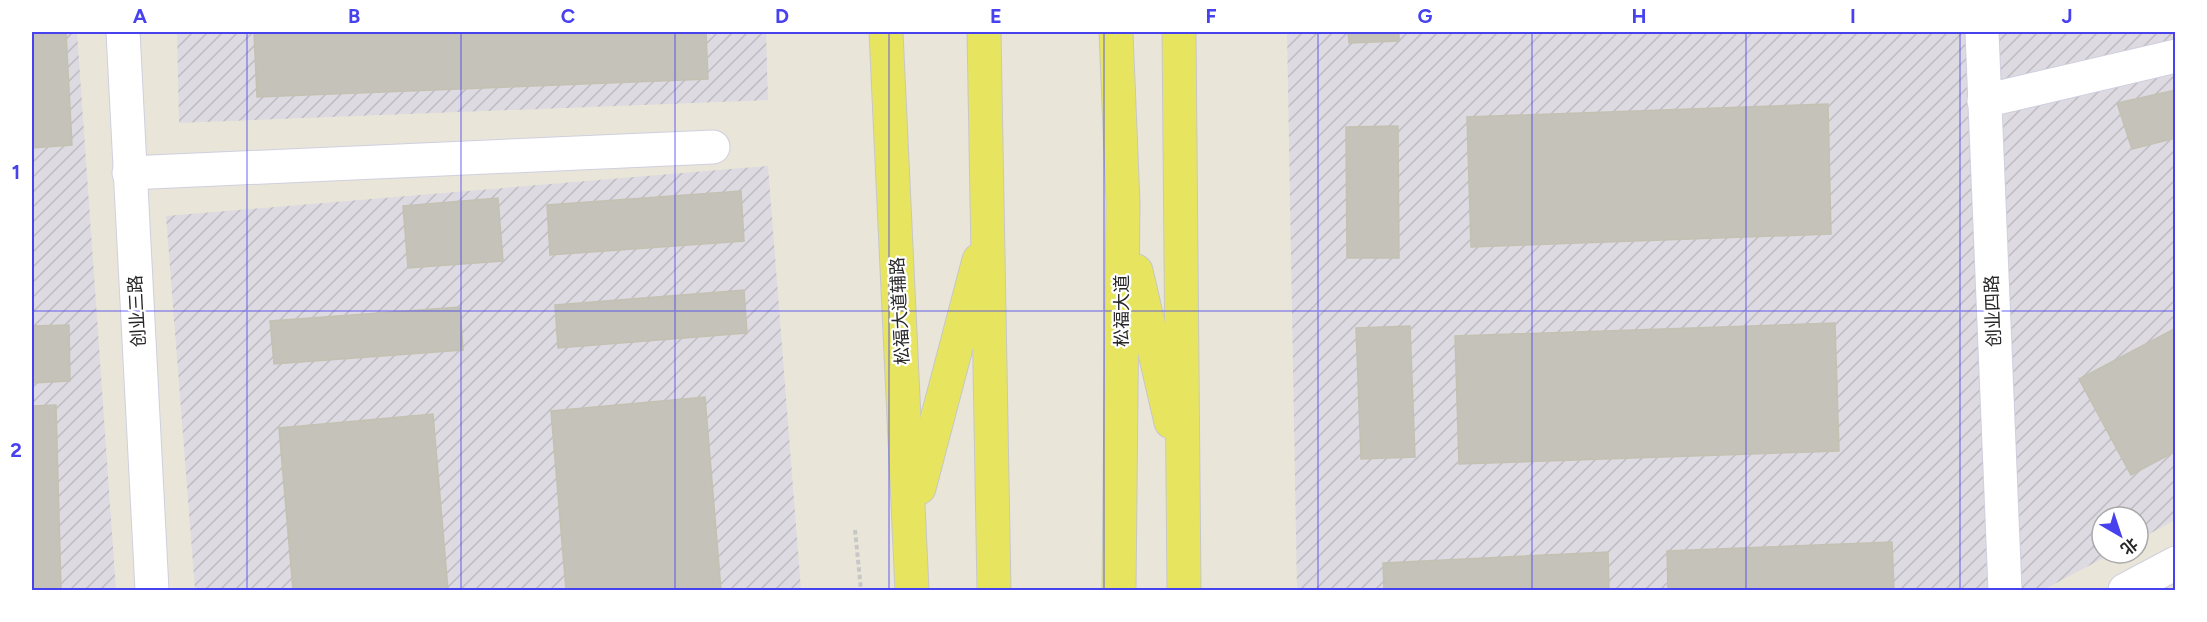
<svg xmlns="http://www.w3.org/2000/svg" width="2207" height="622" font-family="Figtree,'Noto Sans SC',sans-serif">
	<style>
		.industrial { fill: url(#industrial-furrows) }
		.building { fill: #c4c2b9; stroke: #c4c1b3; stroke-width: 1.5 }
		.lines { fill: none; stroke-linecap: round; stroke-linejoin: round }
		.minor-casing { stroke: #cfcfdf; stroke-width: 35 }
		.major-casing { stroke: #c7c7c7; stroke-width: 35 }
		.path { stroke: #c7c7c7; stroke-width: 4; stroke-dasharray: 4.5 3; stroke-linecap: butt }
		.minor { stroke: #fff; stroke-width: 33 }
		.major { stroke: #e7e560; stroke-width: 33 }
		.grid { fill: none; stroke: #4741ee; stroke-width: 1.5; stroke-opacity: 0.55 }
		.labels { text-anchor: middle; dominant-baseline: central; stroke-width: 4.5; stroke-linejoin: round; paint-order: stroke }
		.street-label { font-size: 18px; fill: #272727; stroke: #fff }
		.neatline { fill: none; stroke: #4741ee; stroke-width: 2 }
		.grid-label { font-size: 20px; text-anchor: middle; font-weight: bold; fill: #4741ee }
	</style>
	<defs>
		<pattern id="industrial-furrows" width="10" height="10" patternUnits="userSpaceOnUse" patternTransform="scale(1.5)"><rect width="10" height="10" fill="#dddae1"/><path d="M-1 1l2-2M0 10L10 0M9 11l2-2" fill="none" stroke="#bebbc1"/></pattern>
	</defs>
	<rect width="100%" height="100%" fill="#e9e6d9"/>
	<g class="industrial">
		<path d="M 32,32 L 77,32 L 116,590 L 32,590 Z"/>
		<path d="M 177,32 L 766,32 L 768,100 L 179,123 Z"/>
		<path d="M 1287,32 L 2175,32 L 2175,520 L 2138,540 L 2138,517 L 2102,517 L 2102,553 L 2113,553 L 2043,590 L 1297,590 Z"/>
		<path d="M 768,166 L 801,590 L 195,590 L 166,216 Z"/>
	</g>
	<g class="building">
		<path d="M 32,32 L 66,32 L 72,145 L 32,148 Z"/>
		<path d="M 254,32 L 706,32 L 708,79 L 257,97 Z"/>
		<path d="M 1348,32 L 1399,32 L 1399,41 L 1349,43 Z"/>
		<path d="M 2176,90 L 2176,138 L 2132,149 L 2117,103 Z"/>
		<path d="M 1828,104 L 1831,234 L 1471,247 L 1467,117 Z"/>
		<path d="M 1398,126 L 1399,258 L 1347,258 L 1346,127 Z"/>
		<path d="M 741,191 L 744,241 L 550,255 L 547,205 Z"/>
		<path d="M 498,198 L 503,261 L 408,268 L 403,206 Z"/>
		<path d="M 744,290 L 747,333 L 558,348 L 555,305 Z"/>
		<path d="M 460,307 L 463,350 L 274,364 L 270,321 Z"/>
		<path d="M 1835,323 L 1839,451 L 1459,464 L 1455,336 Z"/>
		<path d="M 69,325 L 70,381 L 32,383 L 32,326 Z"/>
		<path d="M 1410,326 L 1415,457 L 1361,459 L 1356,328 Z"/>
		<path d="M 2176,328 L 2176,451 L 2131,475 L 2079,379 Z"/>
		<path d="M 705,397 L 721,590 L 566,590 L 551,411 Z"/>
		<path d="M 56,405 L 61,590 L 32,590 L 32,406 Z"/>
		<path d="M 433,414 L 448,590 L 293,590 L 279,428 Z"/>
		<path d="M 1892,542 L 1894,590 L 1668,590 L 1667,551 Z"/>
		<path d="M 1608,552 L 1609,590 L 1384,590 L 1383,563 Z"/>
	</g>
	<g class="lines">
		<defs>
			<g id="minor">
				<path d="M 123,32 L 152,590"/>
				<path d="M 1982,32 L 2005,590"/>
				<path d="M 1984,101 L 2176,56"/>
				<path d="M 129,173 L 713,147"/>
				<path d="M 2125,590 L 2176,563"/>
			</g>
			<g id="major">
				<path d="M 886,32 L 912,590"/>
				<path d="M 984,32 L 994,590"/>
				<path d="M 1116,32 L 1123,203 L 1119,590"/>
				<path d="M 1179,32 L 1184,590"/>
				<path d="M 1136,271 L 1171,422"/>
				<path d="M 919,488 L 979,260"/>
			</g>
		</defs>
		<use href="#minor" class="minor-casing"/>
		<use href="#major" class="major-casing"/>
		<path class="path" d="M 855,530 L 861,590"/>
		<use href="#minor" class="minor"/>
		<use href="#major" class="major"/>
	</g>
	<path class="grid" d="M 247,32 L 247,590M 461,32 L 461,590M 675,32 L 675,590M 889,32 L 889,590M 1104,32 L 1104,590M 1318,32 L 1318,590M 1532,32 L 1532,590M 1746,32 L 1746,590M 1960,32 L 1960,590M 32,311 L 2176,311"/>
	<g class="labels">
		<g class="street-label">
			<text transform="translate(137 311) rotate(-93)">创业三路</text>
			<text transform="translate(900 311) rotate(-93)">松福大道辅路</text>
			<text transform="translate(1122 311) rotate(-90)">松福大道</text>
			<text transform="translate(1993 311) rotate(-92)">创业四路</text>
		</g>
	</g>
	<rect width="2207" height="622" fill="none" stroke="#ffffff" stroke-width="66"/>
	<g transform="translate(2120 535) rotate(141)"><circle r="28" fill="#ffffff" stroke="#a9a9a9" stroke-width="1.5"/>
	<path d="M0-4.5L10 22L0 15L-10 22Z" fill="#4741ee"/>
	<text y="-9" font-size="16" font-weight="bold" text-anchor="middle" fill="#272727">北</text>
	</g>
	<rect x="33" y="33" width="2141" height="556" class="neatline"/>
	<g class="grid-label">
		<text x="140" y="23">A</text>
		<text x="354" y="23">B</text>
		<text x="568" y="23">C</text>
		<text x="782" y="23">D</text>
		<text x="996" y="23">E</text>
		<text x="1211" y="23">F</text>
		<text x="1425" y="23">G</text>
		<text x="1639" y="23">H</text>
		<text x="1853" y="23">I</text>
		<text x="2067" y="23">J</text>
		<text x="16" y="179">1</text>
		<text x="16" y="457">2</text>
	</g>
</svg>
